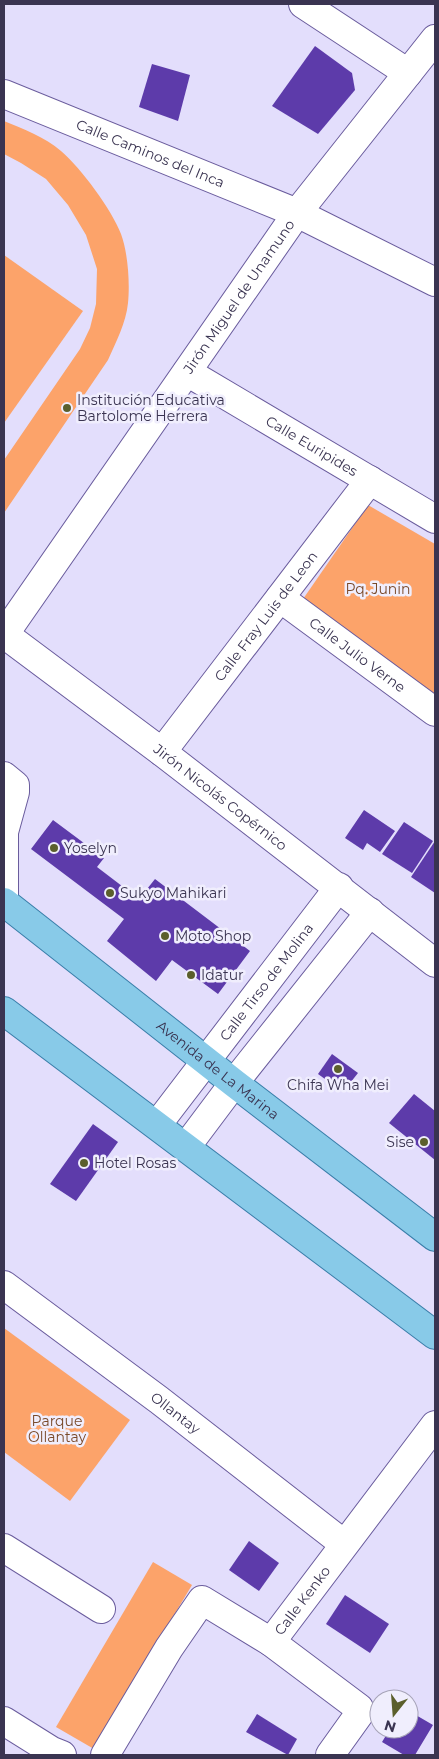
<svg xmlns="http://www.w3.org/2000/svg" width="439" height="1759" font-family="Montserrat,sans-serif">
	<style>
		.green { fill: #fca36a }
		.building { fill: #5d3baa }
		.lines { fill: none; stroke-linecap: round; stroke-linejoin: round }
		.minor-casing { stroke: #6a5c9d; stroke-width: 30 }
		.major-casing { stroke: #397ea9; stroke-width: 30 }
		.minor { stroke: #fff; stroke-width: 28 }
		.major { stroke: #88cae8; stroke-width: 28 }
		.poi-dot { fill: #5b5f2c; stroke: #f0eefd; stroke-width: 2 }
		.labels { text-anchor: middle; dominant-baseline: central; stroke-width: 5; stroke-linejoin: round; paint-order: stroke }
		.street-label { font-size: 14px; fill: #3a3451; stroke: #f0eefd }
		.poi-label { font-size: 14px; fill: #3a3451; stroke: #f0eefd; text-anchor: start }
		.park-label { font-size: 14px; fill: #79492a; stroke: #f0eefd }
	</style>
	<rect width="100%" height="100%" fill="#e3defc"/>
	<g class="green">
		<path d="M 4,121 C 23,129 45,137 61,151 C 81,168 112,210 121,234 C 128,253 130,283 128,303 C 126,323 116,342 108,360 L 4,513 L 4,460 L 80,349 L 90,328 L 96,304 L 97,269 L 86,235 L 68,205 L 46,179 L 21,163 L 4,154 Z"/>
		<path d="M 4,255 L 83,311 L 4,423 Z"/>
		<path d="M 368,505 L 435,544 L 435,699 L 301,602 Z"/>
		<path d="M 4,1328 L 130,1420 L 70,1501 L 4,1452 Z"/>
		<path d="M 153,1562 L 192,1585 L 94,1749 L 56,1727 Z"/>
	</g>
	<g class="building">
		<path d="M 315,46 L 352,73 L 355,90 L 318,134 L 272,106 Z"/>
		<path d="M 152,64 L 190,75 L 178,121 L 139,107 Z"/>
		<path d="M 364,810 L 395,831 L 380,852 L 367,843 L 363,850 L 345,838 Z"/>
		<path d="M 53,820 L 104,858 L 97,867 L 139,899 L 155,879 L 250,951 L 218,994 L 172,960 L 156,981 L 107,941 L 124,919 L 31,849 Z"/>
		<path d="M 404,822 L 433,841 L 412,873 L 382,854 Z"/>
		<path d="M 435,841 L 435,893 L 411,877 Z"/>
		<path d="M 332,1054 L 358,1073 L 343,1092 L 318,1074 Z"/>
		<path d="M 414,1094 L 435,1111 L 435,1160 L 389,1123 Z"/>
		<path d="M 93,1124 L 118,1142 L 76,1201 L 50,1184 Z"/>
		<path d="M 249,1541 L 279,1563 L 259,1591 L 229,1570 Z"/>
		<path d="M 345,1595 L 389,1624 L 370,1653 L 326,1624 Z"/>
		<path d="M 409,1711 L 433,1725 L 415,1755 L 404,1755 L 382,1742 L 390,1729 L 409,1729 Z"/>
		<path d="M 257,1714 L 297,1739 L 288,1755 L 246,1732 Z"/>
	</g>
	<g class="lines">
		<defs>
			<g id="minor">
				<path d="M 303,4 L 408,73"/>
				<path id="s1" d="M 4,94 L 297,213 L 435,282"/>
				<path id="s2" d="M 187,372 L 435,519"/>
				<path id="s3" d="M 280,598 L 435,712"/>
				<path id="s4" d="M 4,634 L 162,752 L 435,963"/>
				<path id="s5" d="M 4,635 L 297,213 L 435,39"/>
				<path id="s6" d="M 162,752 L 370,480"/>
				<path d="M 4,776 L 15,785 L 15,792 L 4,832"/>
				<path d="M 4,831 L 4,902"/>
				<path id="s7" d="M 157,1125 L 339,887"/>
				<path d="M 186,1147 L 234,1083 L 370,912"/>
				<path id="s8" d="M 4,1285 L 159,1400 L 344,1544"/>
				<path d="M 4,1548 L 101,1609"/>
				<path id="s9" d="M 271,1642 L 435,1425"/>
				<path d="M 4,1721 L 52,1751 L 62,1755"/>
				<path d="M 105,1755 L 169,1648 L 202,1600 L 271,1642 L 359,1708 L 360,1713 L 330,1755"/>
			</g>
			<g id="major">
				<path id="s10" d="M 4,902 L 234,1083 L 435,1237"/>
				<path d="M 4,1011 L 435,1335"/>
			</g>
		</defs>
		<use href="#minor" class="minor-casing"/>
		<use href="#major" class="major-casing"/>
		<use href="#minor" class="minor"/>
		<use href="#major" class="major"/>
	</g>
	<g class="poi-dot">
		<circle cx="67" cy="408" r="5"/>
		<circle cx="54" cy="848" r="5"/>
		<circle cx="110" cy="893" r="5"/>
		<circle cx="165" cy="936" r="5"/>
		<circle cx="191" cy="975" r="5"/>
		<circle cx="338" cy="1069" r="5"/>
		<circle cx="424" cy="1142" r="5"/>
		<circle cx="84" cy="1163" r="5"/>
	</g>
	<g class="labels">
		<g class="street-label">
			<text stroke="none"><textPath href="#s1" startOffset="158">Calle Caminos del Inca</textPath></text>
			<text stroke="none"><textPath href="#s5" startOffset="412">Jirón Miguel de Unamuno</textPath></text>
			<text stroke="none"><textPath href="#s2" startOffset="145">Calle Euripides</textPath></text>
			<text stroke="none"><textPath href="#s6" startOffset="171">Calle Fray Luis de Leon</textPath></text>
			<text stroke="none"><textPath href="#s3" startOffset="96">Calle Julio Verne</textPath></text>
			<text stroke="none"><textPath href="#s4" startOffset="271">Jirón Nicolás Copérnico</textPath></text>
			<text stroke="none"><textPath href="#s7" startOffset="180">Calle Tirso de Molina</textPath></text>
			<text stroke="none"><textPath href="#s10" startOffset="272">Avenida de La Marina</textPath></text>
			<text stroke="none"><textPath href="#s8" startOffset="214">Ollantay</textPath></text>
			<text stroke="none"><textPath href="#s9" startOffset="52">Calle Kenko</textPath></text>
		</g>
		<g class="poi-label">
			<text x="77" y="400">Institución Educativa<tspan x="77" dy="16">Bartolome Herrera</tspan></text>
			<text x="64" y="848">Yoselyn</text>
			<text x="120" y="893">Sukyo Mahikari</text>
			<text x="175" y="936">Moto Shop</text>
			<text x="201" y="975">Idatur</text>
			<text x="338" y="1085" text-anchor="middle">Chifa Wha Mei</text>
			<text x="414" y="1142" text-anchor="end">Sise</text>
			<text x="94" y="1163">Hotel Rosas</text>
		</g>
		<g class="park-label">
			<text x="378" y="589">Pq. Junin</text>
			<text x="57" y="1421">Parque<tspan x="57" dy="16">Ollantay</tspan></text>
		</g>
	</g>
	<rect width="439" height="1759" fill="none" stroke="#3a3451" stroke-width="10"/>
	<g transform="translate(394 1714) rotate(197)"><circle r="24" fill="#f0eefd" stroke="#a7a4b8"/>
	<path d="M0-4L9 19L0 12L-9 19Z" fill="#5b5f2c"/>
	<text y="-8" font-size="14" font-weight="bold" text-anchor="middle" fill="#3a3451">N</text>
	</g>
</svg>
